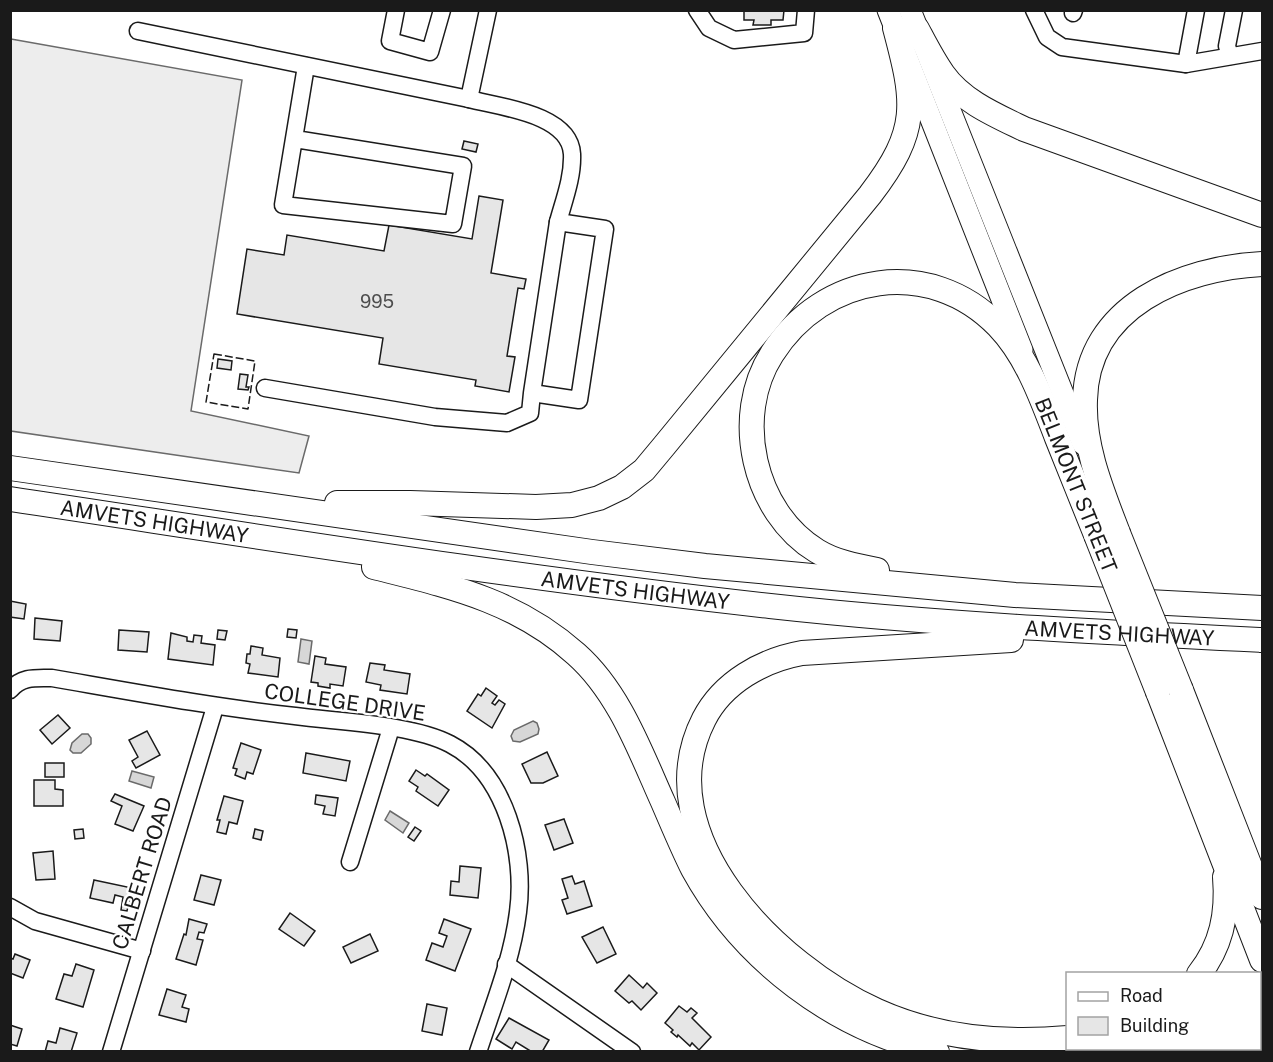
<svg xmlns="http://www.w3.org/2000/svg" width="1273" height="1062" font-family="'Public Sans',sans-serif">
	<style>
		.built { fill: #ededed; stroke: #6a6a6a; stroke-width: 1.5 }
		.water { fill: #d7d7d7; stroke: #6a6a6a; stroke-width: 1.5 }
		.building { fill: #e6e6e6; stroke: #1a1a1a; stroke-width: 1.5 }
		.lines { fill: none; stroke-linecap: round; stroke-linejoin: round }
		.minor-casing { stroke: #1a1a1a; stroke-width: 19 }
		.major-casing { stroke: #1a1a1a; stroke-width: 23 }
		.highway-casing { stroke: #1a1a1a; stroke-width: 26 }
		.minor { stroke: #fff; stroke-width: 16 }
		.major { stroke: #fff; stroke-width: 21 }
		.highway { stroke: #fff; stroke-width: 24 }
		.highway-bridge-casing { stroke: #1a1a1a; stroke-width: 26; stroke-linecap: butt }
		.highway-bridge { stroke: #fff; stroke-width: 24 }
		.fence { stroke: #1a1a1a; stroke-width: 1.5; stroke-dasharray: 8 3; stroke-linecap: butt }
		.labels { text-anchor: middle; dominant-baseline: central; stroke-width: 4.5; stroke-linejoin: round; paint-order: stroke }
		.number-label { font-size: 18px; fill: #4d4d4d }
		.street-label { font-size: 21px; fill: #1a1a1a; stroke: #fff }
	</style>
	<rect width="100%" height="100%" fill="#fff"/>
	<path class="built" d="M 11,39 L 242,80 L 191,411 L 309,436 L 299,473 L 11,431 Z"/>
	<g class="water">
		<path d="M 301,639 L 312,641 L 309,664 L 298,662 Z"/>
		<path d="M 533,721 L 537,723 L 539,729 L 538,734 L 520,742 L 513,741 L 511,736 L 514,730 Z"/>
		<path d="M 82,734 L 88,734 L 91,738 L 91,744 L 81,753 L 73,753 L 70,750 L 72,743 Z"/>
		<path d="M 132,771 L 154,777 L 151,788 L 129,781 Z"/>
		<path d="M 390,811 L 409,823 L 403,833 L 385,820 Z"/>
	</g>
	<g class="building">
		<path d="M 744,10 L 784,10 L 783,20 L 771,20 L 771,25 L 753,25 L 754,20 L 744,20 Z"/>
		<path d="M 464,141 L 478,144 L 476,152 L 462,149 Z"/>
		<path d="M 479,196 L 503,200 L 491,273 L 526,279 L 524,289 L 518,288 L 507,356 L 515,357 L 509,392 L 475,386 L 476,380 L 379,364 L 383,338 L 237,314 L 247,249 L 284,255 L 287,235 L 384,251 L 389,225 L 472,239 Z"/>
		<path d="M 218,359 L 232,361 L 231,370 L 217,368 Z"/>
		<path d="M 240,374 L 248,375 L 246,387 L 249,387 L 248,390 L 238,389 Z"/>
		<path d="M 10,601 L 26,604 L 24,619 L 10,617 Z"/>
		<path d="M 35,618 L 62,621 L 60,641 L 34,639 Z"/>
		<path d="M 288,629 L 297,630 L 296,638 L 287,637 Z"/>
		<path d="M 119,630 L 149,632 L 147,652 L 118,650 Z"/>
		<path d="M 218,630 L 227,631 L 225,640 L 217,639 Z"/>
		<path d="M 171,633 L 187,637 L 187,641 L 193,642 L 194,635 L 202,636 L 201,643 L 215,645 L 213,665 L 168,659 Z"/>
		<path d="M 251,646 L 263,648 L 262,655 L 280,658 L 278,677 L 248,673 L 250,664 L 246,663 L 247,654 L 250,654 Z"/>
		<path d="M 315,656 L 326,658 L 325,664 L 346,667 L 343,686 L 330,684 L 330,688 L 318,686 L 318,683 L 311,682 Z"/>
		<path d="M 370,663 L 385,665 L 384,670 L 410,674 L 407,694 L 380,690 L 381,685 L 366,682 Z"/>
		<path d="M 486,688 L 497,696 L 492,703 L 495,705 L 499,700 L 505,704 L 492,728 L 467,711 L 478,694 L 481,696 Z"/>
		<path d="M 58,715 L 70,728 L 52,744 L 40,730 Z"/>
		<path d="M 147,731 L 160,755 L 136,768 L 132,761 L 138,757 L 129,740 Z"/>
		<path d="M 241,743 L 261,750 L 253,774 L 247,772 L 245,779 L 235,775 L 237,769 L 233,768 Z"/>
		<path d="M 547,752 L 558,776 L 543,783 L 531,783 L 522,764 Z"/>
		<path d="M 306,753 L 350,761 L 346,781 L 303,773 Z"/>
		<rect x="45" y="763" width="19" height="14"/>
		<path d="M 416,770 L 425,776 L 427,774 L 449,790 L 438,806 L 416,791 L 418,787 L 409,781 Z"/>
		<path d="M 34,780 L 55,780 L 55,789 L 63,790 L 63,806 L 34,806 Z"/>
		<path d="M 115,794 L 144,806 L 133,831 L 115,824 L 122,806 L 111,801 Z"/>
		<path d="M 316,795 L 338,798 L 335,816 L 323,814 L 325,806 L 315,804 Z"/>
		<path d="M 224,796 L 243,801 L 237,824 L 229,822 L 226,834 L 217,832 L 220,820 L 217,820 Z"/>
		<path d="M 564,819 L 573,843 L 554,850 L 545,825 Z"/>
		<path d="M 415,827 L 421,831 L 414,841 L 408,837 Z"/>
		<path d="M 83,829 L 84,838 L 75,839 L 74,830 Z"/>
		<path d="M 255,829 L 263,831 L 261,840 L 253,838 Z"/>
		<path d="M 53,851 L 55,879 L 36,880 L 33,853 Z"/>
		<path d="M 460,866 L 481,868 L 478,898 L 450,895 L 451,881 L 459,882 Z"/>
		<path d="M 201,875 L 221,880 L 214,905 L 194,900 Z"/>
		<path d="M 572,876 L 575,884 L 584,881 L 592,906 L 567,914 L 562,900 L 568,898 L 562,879 Z"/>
		<path d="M 94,880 L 132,888 L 127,911 L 121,910 L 123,897 L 115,895 L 113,903 L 90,898 Z"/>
		<path d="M 290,913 L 315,931 L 304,946 L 279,929 Z"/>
		<path d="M 189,919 L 207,924 L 204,933 L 199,932 L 197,939 L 203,940 L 196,965 L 176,959 L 184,934 L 186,935 Z"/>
		<path d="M 444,919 L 471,929 L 455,971 L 426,960 L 432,943 L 443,947 L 447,936 L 439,933 Z"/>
		<path d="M 603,927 L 616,954 L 597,963 L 582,937 Z"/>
		<path d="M 370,934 L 378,951 L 351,963 L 343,947 Z"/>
		<path d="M 15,954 L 30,960 L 23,978 L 10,973 L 10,958 L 13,959 Z"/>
		<path d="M 76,964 L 94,970 L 83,1007 L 56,999 L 64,974 L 72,976 Z"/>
		<path d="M 629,975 L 643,988 L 647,983 L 657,993 L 641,1010 L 632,1001 L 629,1003 L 615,991 Z"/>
		<path d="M 167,989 L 186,995 L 182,1007 L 189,1009 L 186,1022 L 159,1015 Z"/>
		<path d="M 427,1004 L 447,1008 L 442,1035 L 422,1031 Z"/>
		<path d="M 679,1006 L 687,1012 L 691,1008 L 697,1013 L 692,1018 L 711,1037 L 699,1050 L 692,1043 L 690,1046 L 678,1035 L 677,1037 L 671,1032 L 673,1030 L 665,1023 Z"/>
		<path d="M 509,1018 L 549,1040 L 542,1052 L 532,1052 L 516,1042 L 512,1049 L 496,1039 Z"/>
		<path d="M 10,1025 L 22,1029 L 17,1046 L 10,1044 Z"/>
		<path d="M 60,1028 L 77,1033 L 71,1052 L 45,1052 L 48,1041 L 56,1043 Z"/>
	</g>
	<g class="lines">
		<defs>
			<g id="minor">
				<path d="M 396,10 L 390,41 L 430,52 L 442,10"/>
				<path d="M 488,10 L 469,99 C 500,107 570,114 572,154 C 573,177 564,200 558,222"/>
				<path d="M 697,10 L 709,28 L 734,40 L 804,33 L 806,10"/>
				<path d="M 1034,10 L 1047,37 L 1062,47 L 1186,64 L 1262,51"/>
				<path d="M 1073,13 L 1074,10"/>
				<path d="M 138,31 L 469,99"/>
				<path d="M 1230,56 L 1227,46 L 1234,10"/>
				<path d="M 1186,64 L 1196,10"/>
				<path d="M 295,139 L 463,166 L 453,224 L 283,205 L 306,66"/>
				<path d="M 265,388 L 435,417 L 507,423 L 530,413 L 532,393 L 558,222 L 605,229 L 579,400 L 532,393"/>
				<path d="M 10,690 C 22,676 36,678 52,678 C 133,692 213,707 295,716 C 339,722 412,724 450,744 C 506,773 526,854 518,912 C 512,960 493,1006 478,1052"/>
				<path d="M 350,862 L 391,728"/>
				<path d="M 10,907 L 35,921 L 142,951"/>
				<path d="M 506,964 L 632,1052"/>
				<path d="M 111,1052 L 215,707"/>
			</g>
			<g id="major">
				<path d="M 888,10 L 1022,350"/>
				<path d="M 910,10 L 1083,444"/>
			</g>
			<g id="highway">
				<path d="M 917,29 C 925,44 933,60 943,74 C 962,101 995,115 1024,129 L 1262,215"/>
				<path d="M 10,468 L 592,552 L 705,566 L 1015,595 L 1262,608"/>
				<path id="s1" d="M 10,499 C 263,537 515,578 770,606 C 933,624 1098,632 1262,640"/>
				<path d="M 337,503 L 410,503 L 536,507 L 572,505 L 599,498 L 622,487 L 644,470 L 664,446 L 870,195 C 920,130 915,103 895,28"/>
				<path d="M 1118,533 C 1102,491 1083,446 1085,400 C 1087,306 1182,268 1262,264"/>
				<path d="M 374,567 C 449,586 516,600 576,654 C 619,692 640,751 663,802 C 673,825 682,847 693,869 C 743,960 835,1030 937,1052"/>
				<path d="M 877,570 C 856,566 835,562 817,551 C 753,512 732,416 772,354 C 823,273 930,256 998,326 C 1027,356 1042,399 1057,438 C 1070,470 1083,503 1096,535"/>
				<path d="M 1011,640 L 802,653 C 763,660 723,682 704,719 C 644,836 778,967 877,1011 C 937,1038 1002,1044 1068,1038"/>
				<path d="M 1181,690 L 1262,897"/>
				<path d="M 1158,692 L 1262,960"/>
				<path d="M 1199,974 C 1222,945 1228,913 1225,877"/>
			</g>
		</defs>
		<use href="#minor" class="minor-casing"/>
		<use href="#major" class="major-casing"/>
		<use href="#highway" class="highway-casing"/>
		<use href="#minor" class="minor"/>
		<use href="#major" class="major"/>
		<use href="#highway" class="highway"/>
		<defs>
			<g id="highway-bridge">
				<path d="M 1118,533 L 1181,690"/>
				<path d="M 1096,535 L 1158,692"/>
			</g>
		</defs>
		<use href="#highway-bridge" class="highway-bridge-casing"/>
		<use href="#highway-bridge" class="highway-bridge"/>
		<path class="fence" d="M 214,354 L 255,361 L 248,409 L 206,402 Z"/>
	</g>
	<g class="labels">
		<g class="number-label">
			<text x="377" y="301">995</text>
		</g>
		<g class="street-label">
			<text transform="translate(1076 485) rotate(68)">BELMONT STREET</text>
			<text stroke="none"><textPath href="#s1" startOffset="146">AMVETS HIGHWAY</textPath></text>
			<text stroke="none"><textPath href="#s1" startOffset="632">AMVETS HIGHWAY</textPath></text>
			<text stroke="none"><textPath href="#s1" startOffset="1118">AMVETS HIGHWAY</textPath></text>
			<text transform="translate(345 702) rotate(8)">COLLEGE DRIVE</text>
			<text transform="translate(142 873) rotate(-73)">CALBERT ROAD</text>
		</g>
	</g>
	<rect width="1273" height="1062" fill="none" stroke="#1a1a1a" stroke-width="24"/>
	<rect x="1066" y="972" width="195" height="78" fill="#ffffff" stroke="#a3a3a3" stroke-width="1.5"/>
	<rect x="1078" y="992" width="30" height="9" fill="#ffffff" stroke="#a3a3a3" stroke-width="1.5"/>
	<text x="1120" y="1002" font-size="18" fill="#1a1a1a">Road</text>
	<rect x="1078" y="1017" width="30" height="18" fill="#e6e6e6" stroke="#a3a3a3" stroke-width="1.5"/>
	<text x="1120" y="1032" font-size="18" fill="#1a1a1a">Building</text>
</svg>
